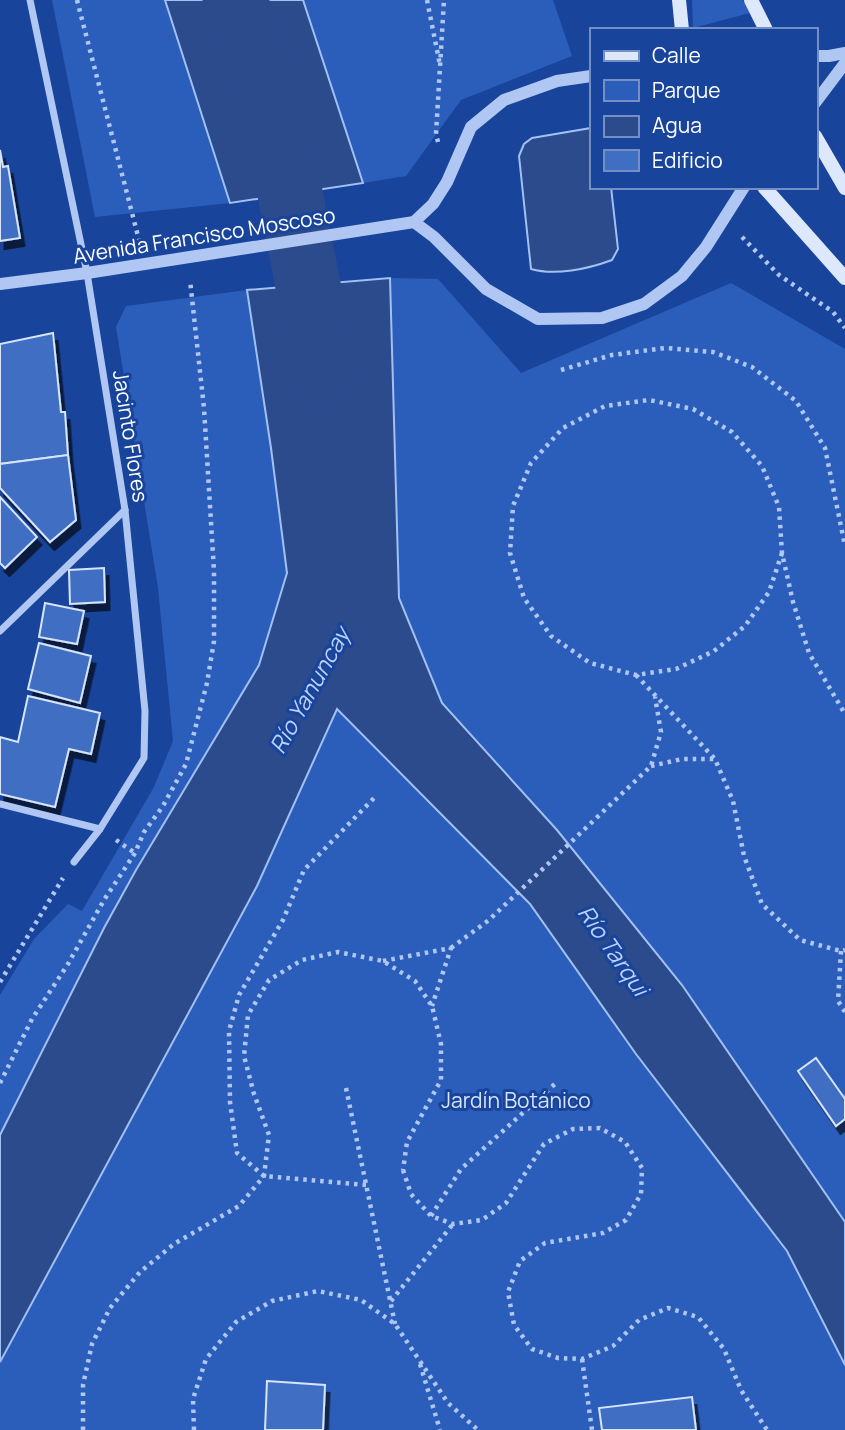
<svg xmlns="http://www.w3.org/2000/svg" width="845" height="1430" font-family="Manrope,sans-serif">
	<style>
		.green { fill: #2b5eba }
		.water { fill: #2b4b8d; stroke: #a1c0f4; stroke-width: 2 }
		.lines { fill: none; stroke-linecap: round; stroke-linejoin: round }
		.river { stroke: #2b4b8d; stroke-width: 65 }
		.building { fill: #406ec2; stroke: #d6e4fc; stroke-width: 2; filter: url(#shadow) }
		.path { stroke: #afc7f2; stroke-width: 4.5; stroke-dasharray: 3.5 5; stroke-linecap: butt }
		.minor { stroke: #afc7f2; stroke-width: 7 }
		.tertiary { stroke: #afc7f2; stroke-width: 12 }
		.secondary { stroke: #dee8fc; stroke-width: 14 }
		.path-bridge { stroke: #afc7f2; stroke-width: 4.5; stroke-dasharray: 3.5 5; stroke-linecap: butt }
		.labels { text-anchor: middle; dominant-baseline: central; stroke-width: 6; stroke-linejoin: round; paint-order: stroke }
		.street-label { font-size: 21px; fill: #fff; stroke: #18449c }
		.park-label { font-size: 21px; fill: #d6e4fc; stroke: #18449c }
		.water-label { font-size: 23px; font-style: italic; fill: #bbd1f8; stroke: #18449c }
	</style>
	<defs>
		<filter id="shadow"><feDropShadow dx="4.5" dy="8" stdDeviation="0" flood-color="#0009"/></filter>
	</defs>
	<rect width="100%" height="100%" fill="#18449c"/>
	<g class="green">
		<path d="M 52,0 L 165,0 L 230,203 L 95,217 Z"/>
		<path d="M 303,0 L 553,0 L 572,56 L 461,100 L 406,176 L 363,183 Z"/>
		<path d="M 692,0 L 743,0 L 750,13 L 693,28 Z"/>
		<path d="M 390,278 L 438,279 L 521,373 L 731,283 L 845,349 L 845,1352 L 839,1357 L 845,1365 L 845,1430 L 0,1430 L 0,1362 L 257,886 L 337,708 L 399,598 Z"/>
		<path d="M 247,290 L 271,448 L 287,573 L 259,665 L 136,870 L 104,928 L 0,1135 L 0,995 L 34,939 L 68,904 L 82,911 L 154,787 L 173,741 L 158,588 L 116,327 L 126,306 Z"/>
	</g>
	<g class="water">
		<path d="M 165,0 L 303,0 L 363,183 L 230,203 Z"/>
		<path d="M 591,128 L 591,187 L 611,187 L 618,249 L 612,260 C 588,269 555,276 531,269 L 519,156 L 524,144 L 532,138 Z"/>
		<path d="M 390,278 L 399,598 L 442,703 L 557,830 L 682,985 L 845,1222 L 845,1365 L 787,1251 L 636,1054 L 530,904 L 337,709 L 257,886 L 0,1362 L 0,1135 L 104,928 L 136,870 L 259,665 L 287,573 L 271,448 L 247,290 Z"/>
	</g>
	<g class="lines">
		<path class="river" d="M 235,0 L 275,117 L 317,331 L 322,374"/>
	</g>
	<g class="building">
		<path d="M 0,150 L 3,167 L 8,166 L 20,238 L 0,241 Z"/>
		<path d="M 53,333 L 61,412 L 65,412 L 68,455 L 0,464 L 0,344 Z"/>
		<path d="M 68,455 L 76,520 L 50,542 L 0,488 L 0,464 Z"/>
		<path d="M 0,497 L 37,537 L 5,568 L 0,563 Z"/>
		<path d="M 104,568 L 105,602 L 70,604 L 69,570 Z"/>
		<path d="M 45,603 L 84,611 L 77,644 L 39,637 Z"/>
		<path d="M 39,643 L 91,656 L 80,703 L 28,689 Z"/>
		<path d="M 28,696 L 100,713 L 91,754 L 69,749 L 55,807 L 0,794 L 0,737 L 18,742 Z"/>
		<path d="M 816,1058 L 845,1099 L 845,1119 L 836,1126 L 798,1071 Z"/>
		<path d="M 267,1381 L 325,1385 L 323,1430 L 265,1430 Z"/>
		<path d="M 692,1397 L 696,1430 L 602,1430 L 599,1408 Z"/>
	</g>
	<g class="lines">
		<g class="path">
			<path d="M 77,0 L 139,240"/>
			<path d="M 427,0 L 440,65"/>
			<path d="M 438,142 L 436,134 L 444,0"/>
			<path d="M 742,237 L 779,275 L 833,312 L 845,328"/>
			<path d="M 561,370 L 612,355 L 665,348 L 713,352 L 752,367 L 796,401 L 825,448 L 845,546"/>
			<path d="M 782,553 L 769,592 L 745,626 L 714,651 L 676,669 L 636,675 L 590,663 L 551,636 L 524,598 L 510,553 L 513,506 L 531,463 L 563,428 L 605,406 L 649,400 L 693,409 L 732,432 L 762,466 L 779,507 L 782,553 L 793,602 L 809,653 L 845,714"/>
			<path d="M 636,675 L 715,759 L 733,801 L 744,856 L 762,904 L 800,940 L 841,951 L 845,950"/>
			<path d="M 651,766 L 682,759 L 715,759"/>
			<path d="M 116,840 L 135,853"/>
			<path d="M 451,948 L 489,920 L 651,766 L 661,732 L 655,697"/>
			<path d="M 841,951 L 838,1001 L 845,1012"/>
			<path d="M 383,961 L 451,948 L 432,1006"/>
			<path d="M 0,982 L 63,878"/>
			<path d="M 0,1083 L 32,1019 L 68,964 L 104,900 L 135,853 L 144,832 L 163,806 L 186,764 L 207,683 L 214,641 L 214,571 L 204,408 L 190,280"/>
			<path d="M 346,1088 L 395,1324"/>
			<path d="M 844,1097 L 845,1096"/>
			<path d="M 403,1170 L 411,1194 L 431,1216 L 453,1224 L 482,1220 L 506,1203 L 544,1144 L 573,1129 L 600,1128 L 625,1142 L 642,1168 L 641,1194 L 626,1220 L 603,1233 L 545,1243 L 520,1261 L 508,1292 L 514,1325 L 532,1349 L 558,1358 L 582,1359 L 613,1346 L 639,1320 L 668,1308 L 698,1317 L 724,1349 L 741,1390 L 767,1430"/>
			<path d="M 366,1185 L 264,1176 L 237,1153 L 230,1102 L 229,1031 L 239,995 L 283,920 L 304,870 L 376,796"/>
			<path d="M 431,1216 L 461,1169 L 557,1082"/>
			<path d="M 391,1301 L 453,1224"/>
			<path d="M 582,1359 L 592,1430"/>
			<path d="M 420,1364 L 440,1430"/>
			<path d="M 194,1430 L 193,1399 L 206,1359 L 236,1322 L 272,1301 L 318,1291 L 361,1300 L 395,1324 L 448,1403 L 478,1430"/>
		</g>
		<g class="minor">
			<path d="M 30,0 L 87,273 L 99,348 L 125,510 L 145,711 L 144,758 L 100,829 L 74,862"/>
			<path d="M 0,631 L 125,510"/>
			<path d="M 0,804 L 100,829"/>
		</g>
		<g class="tertiary">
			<path d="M 815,56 L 829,56 L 845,53"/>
			<path d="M 815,103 L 845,63"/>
			<path d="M 414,222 L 434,237 L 486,289 L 538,319 L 602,318 L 644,304 L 682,276 L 706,247 L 744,187"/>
			<path d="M 0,284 L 87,273 L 414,222 L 433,204 L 447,182 L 471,127 L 504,100 L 557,81 L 591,76"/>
		</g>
		<g class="secondary">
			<path d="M 679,0 L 682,30"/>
			<path d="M 751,0 L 766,30"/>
			<path d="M 815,136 L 845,188"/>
			<path d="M 764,187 L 845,278"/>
		</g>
		<path class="path-bridge" d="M 83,1430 L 83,1385 L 92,1344 L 110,1308 L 140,1272 L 174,1244 L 239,1206 L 264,1176 L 269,1135 L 254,1094 L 244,1056 L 248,1015 L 269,980 L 302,960 L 338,952 L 383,961 L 415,981 L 432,1006 L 441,1044 L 441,1080 L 407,1142 L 403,1170"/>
	</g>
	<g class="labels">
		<g class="street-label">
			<text transform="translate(204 235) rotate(-9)">Avenida Francisco Moscoso</text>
			<text transform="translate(131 436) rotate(81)">Jacinto Flores</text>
		</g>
		<g class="park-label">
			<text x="516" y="1100">Jardín Botánico</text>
		</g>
		<g class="water-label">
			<text transform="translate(309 690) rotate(-61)">Río Yanuncay</text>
			<text transform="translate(614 950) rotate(55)">Río Tarqui</text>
		</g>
	</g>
	<rect x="590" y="28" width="228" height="161" fill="#18449c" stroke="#748fc4" stroke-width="2"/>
	<rect x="604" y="51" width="35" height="10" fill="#dee8fc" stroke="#748fc4" stroke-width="2"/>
	<text x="652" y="63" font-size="21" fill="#ffffff">Calle</text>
	<rect x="604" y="80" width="35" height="21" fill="#2b5eba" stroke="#748fc4" stroke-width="2"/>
	<text x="652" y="98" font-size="21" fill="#ffffff">Parque</text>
	<rect x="604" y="116" width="35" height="21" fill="#2b4b8d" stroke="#748fc4" stroke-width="2"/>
	<text x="652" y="133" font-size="21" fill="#ffffff">Agua</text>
	<rect x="604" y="150" width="35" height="21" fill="#406ec2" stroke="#748fc4" stroke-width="2"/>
	<text x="652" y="168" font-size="21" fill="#ffffff">Edificio</text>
</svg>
